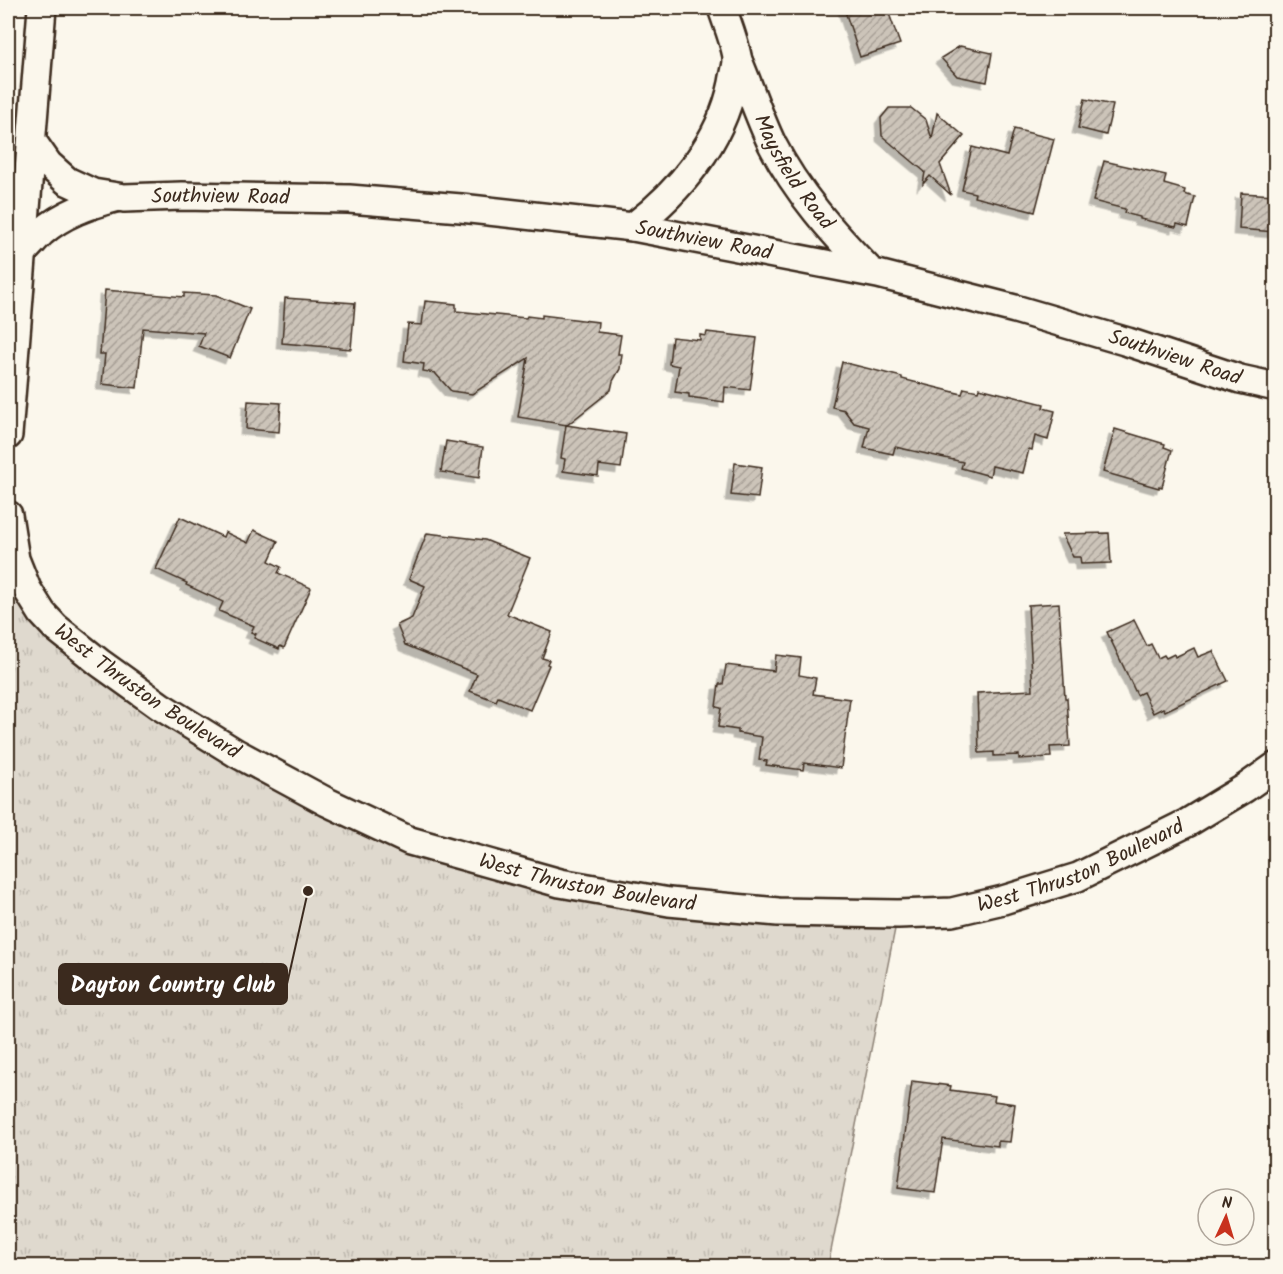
<svg xmlns="http://www.w3.org/2000/svg" width="1283" height="1274" font-family="Kalam,sans-serif">
	<style>
		.grass { fill: url(#grass-tufts); stroke: #8d8276; stroke-width: 1.5 }
		.building { fill: url(#building-hatch); stroke: #3b2a1e; stroke-width: 1.5; filter: url(#shadow) }
		.lines { fill: none; stroke-linecap: round; stroke-linejoin: round }
		.minor-casing { stroke: #3b2a1e; stroke-width: 32 }
		.minor { stroke: #fbf7ec; stroke-width: 27 }
		.labels { text-anchor: middle; dominant-baseline: central; stroke-width: 6; stroke-linejoin: round; paint-order: stroke }
		.street-label { font-size: 21px; fill: #3b2a1e; stroke: #fbf7ec }
		.leader { fill: none; stroke: #3b2a1e; stroke-width: 2 }
		.callout-dot { fill: #3b2a1e; stroke: #fbf7ec; stroke-width: 2 }
		.callout { fill: #3b2a1e; stroke: #3b2a1e; stroke-width: 2 }
		.callout-label { font-size: 22px; text-anchor: middle; font-weight: bold; fill: #fff }
	</style>
	<defs>
		<pattern id="grass-tufts" width="24" height="20" patternUnits="userSpaceOnUse" patternTransform="scale(1.5)"><rect width="24" height="20" fill="#dfd9ce"/><path d="M3 7l-1-3M5 7V3M7 7l1-3M15 17l-1-3M17 17v-4M19 17l1-3" fill="none" stroke="#c0bab0"/></pattern>
		<pattern id="building-hatch" width="6" height="6" patternUnits="userSpaceOnUse" patternTransform="scale(1.5)"><rect width="6" height="6" fill="#ccc4b9"/><path d="M-1 1l2-2M0 6l6-6M5 7l2-2" fill="none" stroke="#a79f96"/></pattern>
		<filter id="shadow"><feDropShadow dx="-5.5" dy="5.5" stdDeviation="0" flood-color="#0004"/></filter>
	</defs>
	<rect width="100%" height="100%" fill="#fbf7ec"/>
	<filter id="ink" filterUnits="userSpaceOnUse"><feTurbulence type="fractalNoise" baseFrequency=".0167" numOctaves="2"/><feDisplacementMap in="SourceGraphic" scale="12" xChannelSelector="R" yChannelSelector="G"/><feConvolveMatrix kernelMatrix="1 2 1 2 8 2 1 2 1" color-interpolation-filters="sRGB"/></filter>
	<g filter="url(#ink)">
		<g class="grass">
			<path d="M 8,136 L 32,141 L 8,435 Z"/>
			<path d="M 8,515 L 42,613 L 327,802 L 560,883 L 898,914 L 828,1266 L 8,1266 Z"/>
		</g>
		<g class="building">
			<path d="M 844,8 L 887,8 L 900,44 L 860,57 Z"/>
			<path d="M 960,46 L 992,53 L 987,82 L 957,76 L 941,58 Z"/>
			<path d="M 1085,99 L 1113,105 L 1106,135 L 1078,128 Z"/>
			<path d="M 889,108 L 911,108 L 926,120 L 932,139 L 937,113 L 964,136 L 940,164 L 951,195 L 930,176 L 923,184 L 925,172 L 882,136 L 881,118 Z"/>
			<path d="M 1014,129 L 1054,139 L 1035,212 L 974,197 L 975,193 L 962,190 L 972,147 L 1007,156 Z"/>
			<path d="M 1104,161 L 1166,175 L 1164,184 L 1185,190 L 1184,194 L 1195,197 L 1188,227 L 1177,224 L 1176,227 L 1140,219 L 1140,217 L 1124,213 L 1125,209 L 1093,201 Z"/>
			<path d="M 1241,193 L 1275,195 L 1275,232 L 1239,229 Z"/>
			<path d="M 105,290 L 184,297 L 184,293 L 216,295 L 250,309 L 230,358 L 199,346 L 204,333 L 143,328 L 137,388 L 102,384 L 105,354 L 100,354 Z"/>
			<path d="M 285,298 L 355,303 L 351,349 L 282,343 Z"/>
			<path d="M 425,301 L 456,304 L 456,311 L 526,318 L 527,316 L 542,318 L 542,315 L 598,322 L 597,332 L 621,335 L 618,354 L 622,354 L 620,369 L 613,381 L 611,390 L 567,425 L 518,417 L 528,358 L 472,394 L 451,391 L 435,373 L 423,371 L 424,364 L 404,361 L 408,324 L 422,325 Z"/>
			<path d="M 707,332 L 757,338 L 750,390 L 725,387 L 724,402 L 689,397 L 689,394 L 675,392 L 679,366 L 669,364 L 672,337 L 700,340 L 700,335 L 706,336 Z"/>
			<path d="M 842,362 L 902,377 L 902,379 L 962,394 L 964,388 L 978,391 L 979,388 L 1044,404 L 1043,408 L 1055,411 L 1048,440 L 1035,436 L 1032,450 L 1029,449 L 1023,473 L 992,466 L 990,476 L 961,468 L 963,462 L 895,447 L 893,454 L 864,448 L 869,427 L 854,423 L 844,410 L 832,407 Z"/>
			<path d="M 248,401 L 281,403 L 279,432 L 246,429 Z"/>
			<path d="M 566,425 L 626,434 L 621,468 L 599,465 L 598,476 L 563,471 L 565,459 L 561,458 Z"/>
			<path d="M 1115,429 L 1165,444 L 1164,447 L 1172,450 L 1162,487 L 1159,486 L 1159,488 L 1103,472 Z"/>
			<path d="M 446,441 L 483,447 L 479,478 L 441,472 Z"/>
			<path d="M 735,463 L 762,467 L 758,498 L 731,495 Z"/>
			<path d="M 180,517 L 223,537 L 225,532 L 248,543 L 254,530 L 278,541 L 269,561 L 281,567 L 278,573 L 311,588 L 284,648 L 280,646 L 279,649 L 254,638 L 256,634 L 251,632 L 254,626 L 219,611 L 223,602 L 186,585 L 187,583 L 156,569 Z"/>
			<path d="M 427,533 L 485,540 L 530,558 L 507,614 L 552,632 L 542,658 L 549,660 L 547,664 L 549,665 L 530,710 L 498,697 L 496,701 L 470,691 L 477,674 L 405,645 L 397,625 L 412,618 L 425,586 L 409,579 Z"/>
			<path d="M 1109,533 L 1111,563 L 1081,564 L 1080,557 L 1073,557 L 1062,534 Z"/>
			<path d="M 1059,603 L 1065,698 L 1067,698 L 1070,746 L 1050,747 L 1051,757 L 1019,759 L 1019,755 L 994,756 L 994,752 L 979,753 L 977,693 L 1033,690 L 1028,605 Z"/>
			<path d="M 1134,620 L 1147,646 L 1151,644 L 1158,658 L 1164,655 L 1166,658 L 1174,654 L 1175,657 L 1194,648 L 1198,657 L 1213,651 L 1228,681 L 1165,711 L 1163,708 L 1153,713 L 1143,692 L 1137,695 L 1107,632 Z"/>
			<path d="M 776,655 L 801,658 L 799,675 L 816,678 L 813,694 L 850,699 L 841,768 L 804,763 L 803,770 L 766,765 L 767,761 L 759,760 L 762,737 L 738,733 L 738,730 L 718,727 L 721,708 L 716,707 L 719,684 L 723,684 L 726,665 L 774,671 Z"/>
			<path d="M 912,1081 L 951,1086 L 950,1090 L 995,1096 L 994,1101 L 1015,1104 L 1010,1142 L 998,1141 L 998,1146 L 943,1139 L 935,1193 L 898,1188 Z"/>
		</g>
		<g class="lines">
			<defs>
				<g id="minor">
					<path id="s1" d="M 737,58 C 749,86 759,117 772,144 C 797,193 833,233 871,272"/>
					<path id="s2" d="M 32,141 L 48,164 L 67,181 L 93,193 L 124,198 L 182,196 L 349,199 L 461,208 L 633,227 L 878,274 L 1015,309 L 1128,342 L 1240,379 L 1276,387"/>
					<path d="M 633,227 C 680,191 721,142 733,83 C 734,75 738,64 737,56 C 734,40 727,23 722,8"/>
					<path d="M 22,253 C 29,246 35,239 42,232 C 63,214 88,205 115,198"/>
					<path d="M 8,435 L 42,8"/>
					<path id="s3" d="M 8,515 L 15,559 L 27,589 L 42,613 L 55,627 L 100,663 L 160,706 L 236,753 L 327,802 L 410,841 L 560,883 L 669,902 L 778,912 L 898,914 L 952,912 L 1003,900 L 1078,877 L 1187,823 L 1245,788 L 1276,766"/>
				</g>
			</defs>
			<use href="#minor" class="minor-casing"/>
			<use href="#minor" class="minor"/>
		</g>
	</g>
	<g class="labels">
		<g class="street-label">
			<text stroke="none"><textPath href="#s1" startOffset="128">Maysfield Road</textPath></text>
			<text stroke="none"><textPath href="#s2" startOffset="210">Southview Road</textPath></text>
			<text stroke="none"><textPath href="#s2" startOffset="696">Southview Road</textPath></text>
			<text stroke="none"><textPath href="#s2" startOffset="1182">Southview Road</textPath></text>
			<text stroke="none"><textPath href="#s3" startOffset="237">West Thruston Boulevard</textPath></text>
			<text stroke="none"><textPath href="#s3" startOffset="1227">West Thruston Boulevard</textPath></text>
			<text stroke="none"><textPath href="#s3" startOffset="723">West Thruston Boulevard</textPath></text>
		</g>
	</g>
	<path class="leader" d="M308 891L287 984"/>
	<circle class="callout-dot" cx="308" cy="891" r="6"/>
	<rect class="callout" x="59" y="964" width="228" height="40" rx="6"/>
	<g class="callout-label">
		<text x="173" y="992">Dayton Country Club</text>
	</g>
	<rect width="1283" height="1274" fill="none" stroke="#fbf7ec" stroke-width="30"/>
	<rect x="15" y="15" width="1253" height="1244" fill="none" stroke="#3b2a1e" stroke-width="2" filter="url(#ink)"/>
	<g transform="translate(1226 1217) rotate(4)"><circle r="28" fill="#fbf7ec" stroke="#aea59a" stroke-width="1.5"/>
	<path d="M0-4.5L10 22L0 15L-10 22Z" fill="#c8321e"/>
	<text y="-9" font-size="16" font-weight="bold" text-anchor="middle" fill="#3b2a1e">N</text>
	</g>
</svg>
